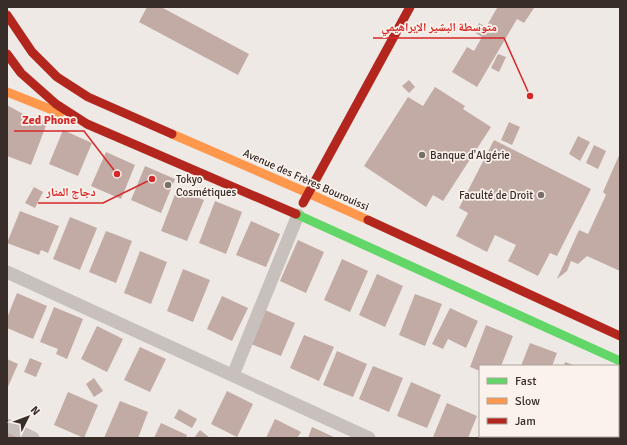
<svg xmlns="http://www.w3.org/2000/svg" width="627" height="445" font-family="Signika,'Noto Naskh Arabic',sans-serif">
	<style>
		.building { fill: #c2aba5 }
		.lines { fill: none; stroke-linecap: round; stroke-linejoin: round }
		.street { stroke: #c8c0bc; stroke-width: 13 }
		.fast { stroke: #63d668; stroke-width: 9 }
		.slow { stroke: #ff974d; stroke-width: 9 }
		.jam { stroke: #b3261e; stroke-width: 9 }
		.poi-dot { fill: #786f6b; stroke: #faf2eb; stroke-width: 1.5 }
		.labels { text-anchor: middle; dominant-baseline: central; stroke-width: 3.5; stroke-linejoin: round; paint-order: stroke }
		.poi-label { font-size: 11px; fill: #392d2a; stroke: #faf2eb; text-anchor: start }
		.street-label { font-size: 11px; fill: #392d2a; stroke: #faf2eb }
		.leader { fill: none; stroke: #d62828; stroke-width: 1.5 }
		.callout-dot { fill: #d62828; stroke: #faf2eb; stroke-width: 1.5 }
		.callout-label { font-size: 12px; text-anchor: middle; font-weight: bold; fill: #d62828; stroke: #faf2eb; stroke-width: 3.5; stroke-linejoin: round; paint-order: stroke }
	</style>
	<rect width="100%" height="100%" fill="#eee9e4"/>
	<g class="building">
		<path d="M 147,7 L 161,7 L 249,54 L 238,75 L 139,22 Z"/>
		<path d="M 495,7 L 533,7 L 534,8 L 524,23 L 517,19 L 477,87 L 452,72 L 467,47 L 474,51 L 482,37 L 474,32 L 479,23 L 486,27 L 497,8 Z"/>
		<path d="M 498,54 L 506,57 L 499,72 L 491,68 Z"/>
		<path d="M 409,80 L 415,87 L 409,93 L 402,86 Z"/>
		<path d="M 435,87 L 465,106 L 463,109 L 491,127 L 443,201 L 433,195 L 426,207 L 364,166 L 408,97 L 423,106 Z"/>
		<path d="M 7,105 L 23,114 L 47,123 L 31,165 L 7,156 Z"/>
		<path d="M 509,122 L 520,127 L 512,145 L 501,140 Z"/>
		<path d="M 63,130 L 92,143 L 78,176 L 49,164 Z"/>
		<path d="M 578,136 L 590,142 L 580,161 L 569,154 Z"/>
		<path d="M 494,140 L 591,189 L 557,256 L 550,253 L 538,276 L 508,261 L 516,245 L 495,235 L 487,252 L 456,236 L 468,213 L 459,208 Z"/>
		<path d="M 594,145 L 606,151 L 598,169 L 586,163 Z"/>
		<path d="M 106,152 L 135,165 L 121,199 L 91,186 Z"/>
		<path d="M 620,153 L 620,271 L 587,256 L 578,264 L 571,261 L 567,271 L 557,279 L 579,230 L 588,234 L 606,195 L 603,192 Z"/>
		<path d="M 145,166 L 175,179 L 161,213 L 131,200 Z"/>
		<path d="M 34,187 L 43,192 L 35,208 L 25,203 Z"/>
		<path d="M 177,189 L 204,200 L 187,241 L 161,231 Z"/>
		<path d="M 215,201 L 242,212 L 226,254 L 199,243 Z"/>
		<path d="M 20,211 L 59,226 L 48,253 L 41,250 L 39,255 L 7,243 Z"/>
		<path d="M 70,217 L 97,228 L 80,270 L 53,259 Z"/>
		<path d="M 251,221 L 280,234 L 266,267 L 236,255 Z"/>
		<path d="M 106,231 L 132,241 L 116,283 L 89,272 Z"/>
		<path d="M 298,240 L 324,252 L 306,293 L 280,281 Z"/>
		<path d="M 140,251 L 167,262 L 151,304 L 124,293 Z"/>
		<path d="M 342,259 L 368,271 L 350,312 L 324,300 Z"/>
		<path d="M 183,269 L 210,280 L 193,322 L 167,311 Z"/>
		<path d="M 377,274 L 403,286 L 385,327 L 359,315 Z"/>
		<path d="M 17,293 L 47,306 L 33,339 L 7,328 L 7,318 Z"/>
		<path d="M 415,294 L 442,304 L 425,346 L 399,335 Z"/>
		<path d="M 222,296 L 248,308 L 232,341 L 207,329 Z"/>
		<path d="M 54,307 L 83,319 L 67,359 L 56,354 L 58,349 L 40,342 Z"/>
		<path d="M 450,308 L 478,321 L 466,348 L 448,339 L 443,349 L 432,344 Z"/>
		<path d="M 265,310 L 295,323 L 281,356 L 251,344 Z"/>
		<path d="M 486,325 L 513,336 L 501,366 L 480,366 L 480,371 L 470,367 Z"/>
		<path d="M 97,326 L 123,339 L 107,372 L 81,359 Z"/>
		<path d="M 304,335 L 334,347 L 319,381 L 290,368 Z"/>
		<path d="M 530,343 L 557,353 L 552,366 L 521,366 Z"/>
		<path d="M 140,347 L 166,359 L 150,392 L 124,380 Z"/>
		<path d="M 337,351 L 367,364 L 353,397 L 323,385 Z"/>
		<path d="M 30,358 L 42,363 L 36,377 L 24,372 Z"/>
		<path d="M 7,359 L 18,364 L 7,389 Z"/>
		<path d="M 565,362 L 576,366 L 564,366 Z"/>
		<path d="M 373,366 L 403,378 L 389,412 L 359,399 Z"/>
		<path d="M 94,378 L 103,391 L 94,397 L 86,384 Z"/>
		<path d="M 411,382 L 441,395 L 427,428 L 397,416 Z"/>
		<path d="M 618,384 L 620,385 L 620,398 L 618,402 Z"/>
		<path d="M 227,391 L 253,404 L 237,437 L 211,424 Z"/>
		<path d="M 68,392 L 98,405 L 84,438 L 54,425 Z"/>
		<path d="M 120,401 L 148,412 L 138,438 L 104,438 Z"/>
		<path d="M 447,403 L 477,416 L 468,438 L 435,438 L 433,437 Z"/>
		<path d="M 179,409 L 197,419 L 192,428 L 174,418 Z"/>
		<path d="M 275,419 L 301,432 L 297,438 L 266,438 Z"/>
		<path d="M 161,423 L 187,435 L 186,438 L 154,438 Z"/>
		<path d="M 312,427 L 336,438 L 308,438 Z"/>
		<path d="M 200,430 L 210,438 L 194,438 Z"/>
		<path d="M 7,432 L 21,438 L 7,438 Z"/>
		<path d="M 480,436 L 511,436 L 510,438 L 479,438 Z"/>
		<rect x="521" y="436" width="31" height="2"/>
	</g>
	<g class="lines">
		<g class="street">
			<path d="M 7,272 L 369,438"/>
			<path d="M 233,375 L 298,215"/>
			<path d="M 7,425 L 33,438"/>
		</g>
		<path class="fast" d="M 296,214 L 620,361"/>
		<g class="slow">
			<path d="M 7,92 L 60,113"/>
			<path d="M 172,134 L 308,193 L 368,220"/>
		</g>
		<g class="jam">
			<path d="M 7,15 L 32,52 L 57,77 L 88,97 L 172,134"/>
			<path d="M 7,54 L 21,73 L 56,104 L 87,124 L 296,214"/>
			<path d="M 303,203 L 410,7"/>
			<path d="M 368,220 L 620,336"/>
		</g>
	</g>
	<g class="poi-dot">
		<circle cx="422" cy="155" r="4"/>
		<circle cx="168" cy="185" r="4"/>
		<circle cx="541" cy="195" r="4"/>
	</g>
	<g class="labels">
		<g class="poi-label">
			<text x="430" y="155">Banque d'Algérie</text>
			<text x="176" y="179">Tokyo<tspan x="176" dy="13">Cosmétiques</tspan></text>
			<text x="533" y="195" text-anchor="end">Faculté de Droit</text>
		</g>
		<g class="street-label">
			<text transform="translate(306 180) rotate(24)">Avenue des Frères Bourouissi</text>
		</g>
	</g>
	<path class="leader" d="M530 96L504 38H373M117 174L84 131H14M152 179L103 203H38"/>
	<g class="callout-dot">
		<circle cx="530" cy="96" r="4"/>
		<circle cx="117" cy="174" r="4"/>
		<circle cx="152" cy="179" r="4"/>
	</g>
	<g class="callout-label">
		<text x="439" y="31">متوسطة البشير الإبراهيمي</text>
		<text x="49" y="124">Zed Phone</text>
		<text x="71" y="196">دجاج المنار</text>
	</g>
	<rect width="627" height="445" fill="none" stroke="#392d2a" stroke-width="16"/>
	<rect x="479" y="365" width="140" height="72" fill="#faf2eb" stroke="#ada39e"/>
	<rect x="487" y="378" width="20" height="6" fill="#63d668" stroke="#ada39e"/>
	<text x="515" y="385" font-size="12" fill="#392d2a">Fast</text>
	<rect x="487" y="398" width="20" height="6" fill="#ff974d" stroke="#ada39e"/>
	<text x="515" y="405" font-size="12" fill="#392d2a">Slow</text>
	<rect x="487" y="418" width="20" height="6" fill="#b3261e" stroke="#ada39e"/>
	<text x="515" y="425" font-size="12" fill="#392d2a">Jam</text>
	<g transform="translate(28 417) rotate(48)" stroke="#faf2eb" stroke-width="3" paint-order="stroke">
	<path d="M0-3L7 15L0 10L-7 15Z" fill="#392d2a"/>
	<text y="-6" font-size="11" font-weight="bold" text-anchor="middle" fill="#392d2a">N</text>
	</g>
</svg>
